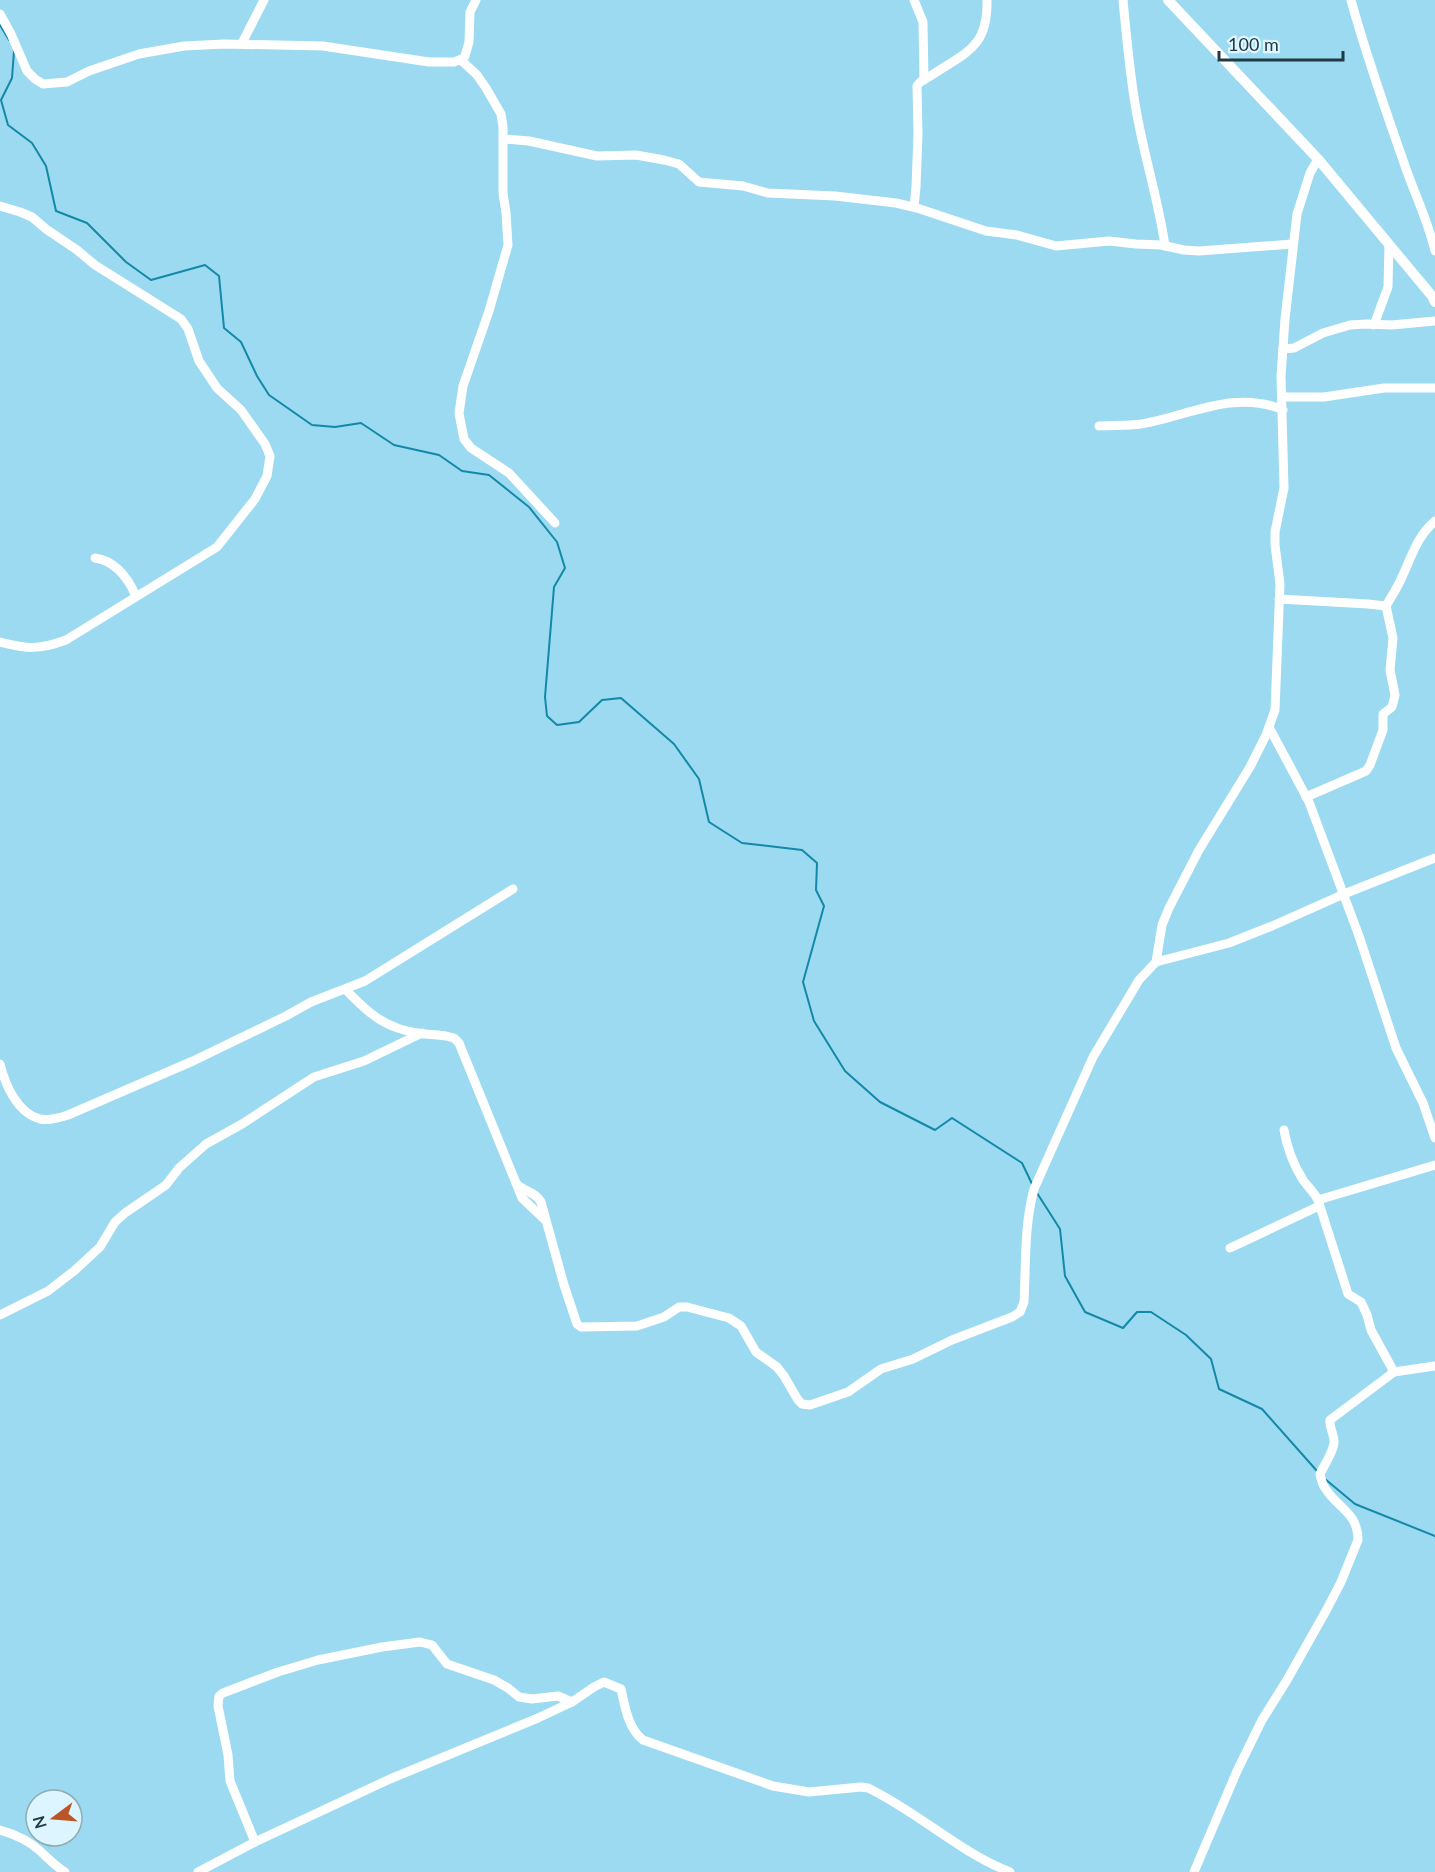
<svg xmlns="http://www.w3.org/2000/svg" width="1435" height="1872" font-family="Lato,sans-serif">
	<style>
		.lines { fill: none; stroke-linecap: round; stroke-linejoin: round }
		.stream { stroke: #1388a7; stroke-width: 2 }
		.minor { stroke: #fff; stroke-width: 9 }
		.tertiary { stroke: #fff; stroke-width: 10 }
	</style>
	<rect width="100%" height="100%" fill="#9bdaf1"/>
	<g class="lines">
		<g class="stream">
			<path d="M 0,25 L 9,40"/>
			<path d="M 14,51 L 12,78 L 1,100 L 8,125 L 32,143 L 46,166 L 56,211 L 87,223 L 126,262 L 151,280 L 205,265 L 219,276 L 224,328 L 241,342 L 257,376 L 269,395 L 312,425 L 335,427 L 361,423 L 394,445 L 439,455 L 462,471 L 489,475 L 529,507 L 557,542 L 565,568 L 554,587 L 545,697 L 547,716 L 557,725 L 579,722 L 602,700 L 621,698 L 674,744 L 699,779 L 709,822 L 742,843 L 802,850 L 817,863 L 816,890 L 824,906 L 803,982 L 814,1021 L 845,1071 L 880,1102 L 935,1130 L 952,1118 L 1022,1163 L 1033,1186"/>
			<path d="M 1037,1193 L 1060,1229 L 1065,1276 L 1085,1312 L 1123,1328 L 1137,1312 L 1151,1312 L 1186,1335 L 1211,1359 L 1219,1389 L 1262,1409 L 1317,1471"/>
			<path d="M 1325,1479 L 1355,1504 L 1435,1536"/>
		</g>
		<g class="minor">
			<path d="M 914,0 L 923,22 L 924,80"/>
			<path d="M 1123,0 C 1126,32 1129,65 1134,97 C 1141,147 1158,196 1165,246"/>
			<path d="M 1351,0 C 1366,55 1385,109 1404,163 C 1414,193 1428,220 1435,251"/>
			<path d="M 0,14 L 11,34 L 27,71 L 35,79 L 43,84 L 67,82 L 89,71 L 139,54 L 184,46 L 224,44 L 323,46 L 429,62 L 454,62 L 462,59 L 465,56 L 469,42 L 470,12 L 476,0"/>
			<path d="M 242,43 L 264,0"/>
			<path d="M 461,60 L 477,75 L 486,88 L 501,114 L 503,127 L 503,193 L 506,213 L 508,245 L 489,311 L 463,386 L 459,413 L 461,424 L 464,439 L 471,448 L 509,473 L 555,523"/>
			<path d="M 504,139 L 529,141 L 597,156 L 636,155 L 664,160 L 679,164 L 699,182 L 743,186 L 768,193 L 835,196 L 896,203 L 917,208 L 986,231 L 1017,235 L 1056,246 L 1109,241 L 1136,244 L 1161,245 L 1184,250 L 1199,251 L 1292,244"/>
			<path d="M 0,206 L 20,212 L 32,217 L 46,229 L 77,250 L 95,265 L 181,319 L 188,329 L 199,361 L 217,388 L 241,410 L 265,444 L 270,456 L 267,476 L 255,499 L 217,547 L 66,640 C 39,650 28,649 0,642"/>
			<path d="M 914,207 L 916,187 L 918,134 L 917,86 C 920,80 926,79 932,75 C 966,52 988,48 987,0"/>
			<path d="M 1374,325 L 1388,287 L 1389,244"/>
			<path d="M 1283,349 L 1294,348 L 1323,333 L 1350,325 L 1366,324 L 1392,325 L 1435,321"/>
			<path d="M 1282,397 L 1324,397 L 1384,388 L 1435,388"/>
			<path d="M 1099,426 C 1113,425 1127,426 1141,424 C 1188,416 1236,389 1283,410"/>
			<path d="M 95,558 C 116,561 128,578 136,596"/>
			<path d="M 1279,599 L 1368,604 L 1386,606 L 1393,638 L 1390,670 L 1395,695 L 1392,707 L 1383,714 L 1383,730 L 1370,765 L 1366,771 L 1306,797"/>
			<path d="M 1386,606 C 1391,597 1398,587 1402,577 C 1412,556 1417,536 1435,521"/>
			<path d="M 1269,727 L 1309,802 L 1359,936 L 1396,1048 L 1423,1103 L 1435,1138"/>
			<path d="M 1156,962 L 1162,925 L 1169,908 L 1199,850 L 1250,767 L 1266,735 L 1275,710 L 1280,584 L 1275,545 L 1275,532 L 1284,488 L 1281,376 L 1285,319 L 1297,214 L 1310,173 L 1318,159"/>
			<path d="M 346,990 C 360,1004 375,1020 395,1027 C 411,1034 429,1034 446,1036 L 454,1038 L 459,1043 L 516,1183 C 523,1192 535,1191 541,1202 L 564,1285 L 577,1324 L 581,1327 L 637,1326 L 664,1317 L 679,1307 L 687,1307 L 729,1318 L 741,1326 L 756,1352 L 777,1367 L 784,1376 L 798,1400 L 802,1404 L 810,1405 L 848,1392 L 881,1369 L 913,1359 L 952,1340 L 1012,1317 L 1020,1312 L 1024,1302 C 1026,1264 1024,1226 1034,1189 L 1093,1057 L 1139,980 L 1156,962 L 1229,943 L 1272,926 L 1344,894 L 1435,858"/>
			<path d="M 0,1064 C 5,1084 17,1113 40,1119 C 49,1121 59,1118 68,1115 L 193,1061 L 286,1016 L 311,1002 L 365,981 L 513,889"/>
			<path d="M 1284,1130 C 1287,1148 1293,1164 1303,1180 C 1308,1187 1314,1192 1318,1200 L 1348,1294 L 1361,1302 L 1367,1315 L 1371,1330 L 1394,1372"/>
			<path d="M 516,1183 L 522,1198 L 545,1220"/>
			<path d="M 1318,1200 L 1435,1165"/>
			<path d="M 1230,1248 L 1319,1206"/>
			<path d="M 0,1315 L 48,1291 L 74,1271 L 100,1247 L 115,1222 L 125,1213 L 166,1185 L 179,1168 L 206,1144 L 242,1124 L 314,1077 L 364,1061 L 422,1033"/>
			<path d="M 0,1830 C 14,1834 28,1840 39,1850 C 48,1858 55,1866 65,1872"/>
			<path d="M 255,1842 L 230,1781 L 228,1755 L 218,1706 L 219,1696 L 223,1693 L 278,1672 L 318,1660 L 382,1647 L 420,1642 L 432,1645 L 447,1664 L 494,1680 L 508,1688 L 519,1697 L 532,1699 L 558,1696 L 572,1702"/>
			<path d="M 198,1872 L 255,1842 L 390,1779 L 538,1718 L 572,1702 L 594,1687 L 604,1682 L 621,1689 C 625,1707 628,1728 643,1740 L 773,1786 L 809,1792 L 861,1787 L 868,1788 C 918,1812 959,1852 1010,1872"/>
			<path d="M 1194,1872 L 1237,1771 L 1262,1720 L 1287,1680 L 1327,1609 L 1341,1582 L 1358,1540 C 1358,1512 1337,1508 1325,1488 C 1322,1484 1321,1479 1320,1474 C 1324,1465 1333,1453 1334,1443 C 1335,1435 1329,1429 1330,1420 L 1394,1372 L 1435,1366"/>
		</g>
		<path class="tertiary" d="M 1168,0 L 1318,159 L 1432,296 L 1435,302"/>
	</g>
	<g transform="translate(54 1818) rotate(254)"><circle r="28" fill="#dcf5fe" stroke="#91abb4" stroke-width="1.5"/>
	<path d="M0-4.5L10 22L0 15L-10 22Z" fill="#bb5527"/>
	<text y="-9" font-size="16" font-weight="bold" text-anchor="middle" fill="#213b44">N</text>
	</g>
	<path d="M1219 51v9h124v-9" fill="none" stroke="#213b44" stroke-width="3"/>
	<text x="1228" y="51" font-size="18" fill="#213b44" stroke="#dcf5fe" stroke-width="4.5" paint-order="stroke">100 m</text>
</svg>
